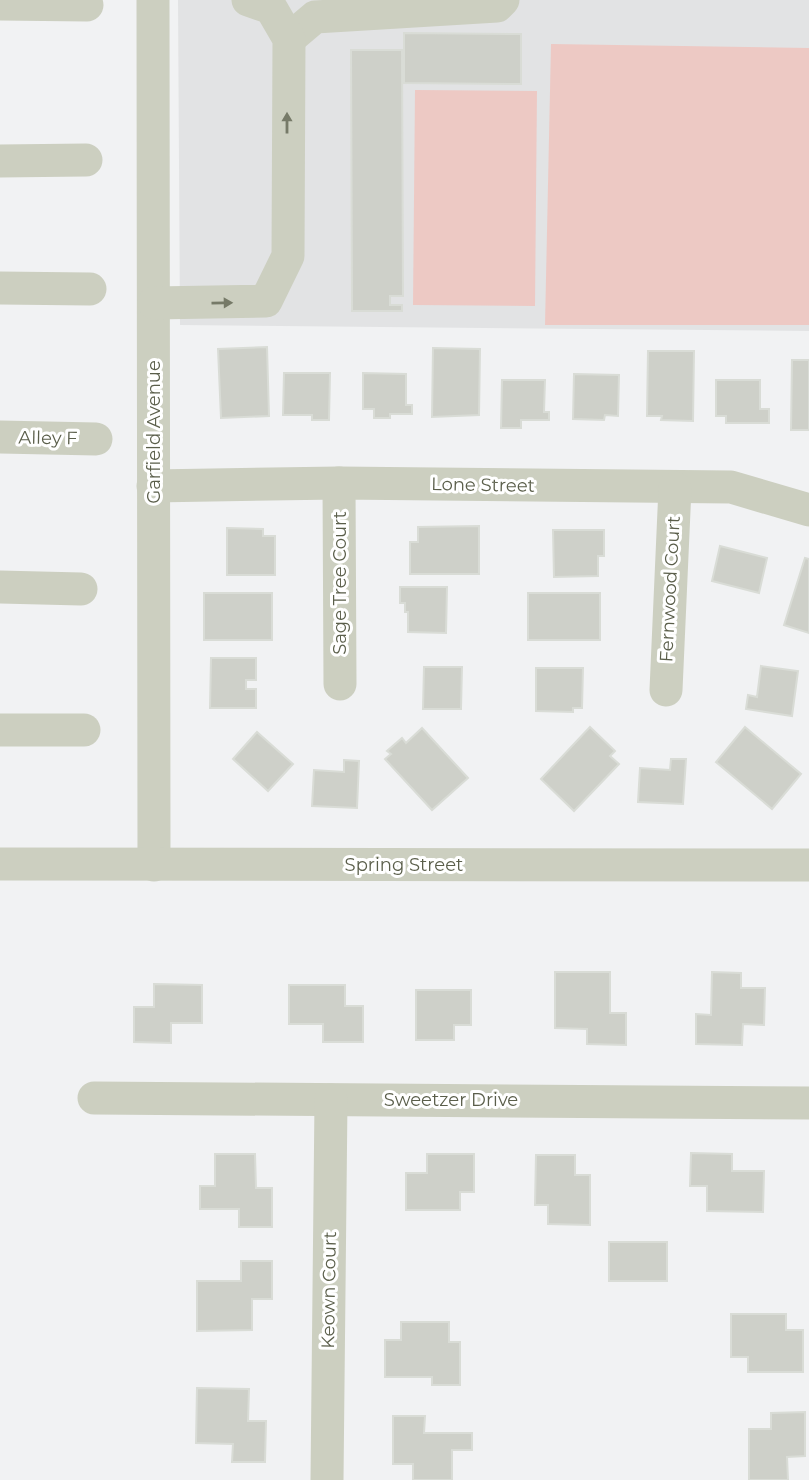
<svg xmlns="http://www.w3.org/2000/svg" width="809" height="1480" font-family="Montserrat,sans-serif">
	<style>
		.education { fill: #e2e3e4 }
		.green { fill: #edc9c4 }
		.building { fill: #ced0c9; stroke: #d9dcd6; stroke-width: 2 }
		.lines { fill: none; stroke-linecap: round; stroke-linejoin: round }
		.minor { stroke: #cccfc0; stroke-width: 33 }
		.oneway { fill: #767a68 }
		.labels { text-anchor: middle; dominant-baseline: central; stroke-width: 6; stroke-linejoin: round; paint-order: stroke }
		.street-label { font-size: 18px; fill: #5a5e4a; stroke: #fff }
	</style>
	<rect width="100%" height="100%" fill="#f1f2f3"/>
	<path class="education" d="M 178,0 L 809,0 L 809,331 L 180,325 Z"/>
	<g class="green">
		<path d="M 551,44 L 809,48 L 809,325 L 545,325 Z"/>
		<path d="M 415,90 L 537,91 L 535,306 L 413,305 Z"/>
	</g>
	<g class="building">
		<path d="M 404,33 L 521,34 L 521,84 L 404,83 Z"/>
		<path d="M 351,50 L 402,50 L 403,296 L 390,296 L 390,305 L 402,305 L 402,311 L 352,311 Z"/>
		<path d="M 267,347 L 269,416 L 221,418 L 218,349 Z"/>
		<path d="M 433,348 L 480,349 L 479,415 L 432,417 Z"/>
		<path d="M 648,351 L 694,351 L 693,421 L 661,420 L 662,416 L 647,416 Z"/>
		<path d="M 792,360 L 809,360 L 809,430 L 791,430 Z"/>
		<path d="M 284,373 L 330,373 L 329,420 L 312,420 L 312,415 L 283,415 Z"/>
		<path d="M 363,373 L 406,374 L 406,405 L 412,405 L 412,414 L 390,414 L 390,418 L 374,418 L 374,409 L 363,409 Z"/>
		<path d="M 574,374 L 619,375 L 618,416 L 605,415 L 604,420 L 573,419 Z"/>
		<path d="M 502,380 L 545,380 L 544,412 L 549,412 L 549,420 L 521,420 L 521,428 L 501,428 Z"/>
		<path d="M 716,380 L 760,380 L 760,409 L 769,409 L 769,423 L 726,423 L 726,416 L 716,416 Z"/>
		<path d="M 479,526 L 479,574 L 410,574 L 410,542 L 418,542 L 418,527 Z"/>
		<path d="M 227,528 L 263,529 L 263,536 L 275,536 L 275,575 L 227,575 Z"/>
		<path d="M 553,530 L 604,530 L 604,556 L 598,556 L 598,576 L 554,577 Z"/>
		<path d="M 720,546 L 767,558 L 759,593 L 712,581 Z"/>
		<path d="M 805,558 L 809,559 L 809,633 L 784,625 Z"/>
		<path d="M 400,587 L 447,587 L 446,633 L 408,632 L 408,612 L 405,612 L 405,603 L 400,603 Z"/>
		<rect x="204" y="593" width="68" height="47"/>
		<rect x="528" y="593" width="72" height="47"/>
		<path d="M 211,658 L 256,658 L 256,680 L 246,680 L 246,689 L 256,689 L 256,708 L 210,708 Z"/>
		<path d="M 761,666 L 798,671 L 792,716 L 746,709 L 748,695 L 757,697 Z"/>
		<path d="M 424,667 L 462,667 L 461,709 L 423,709 Z"/>
		<path d="M 536,668 L 583,668 L 582,708 L 573,708 L 573,712 L 536,711 Z"/>
		<path d="M 590,727 L 615,751 L 610,756 L 619,764 L 574,811 L 541,779 Z"/>
		<path d="M 745,727 L 801,774 L 772,809 L 716,762 Z"/>
		<path d="M 422,728 L 468,778 L 432,810 L 385,759 L 391,754 L 387,751 L 402,738 L 406,743 Z"/>
		<path d="M 257,732 L 293,764 L 268,791 L 233,759 Z"/>
		<path d="M 671,759 L 686,759 L 683,804 L 638,802 L 640,768 L 670,770 Z"/>
		<path d="M 344,760 L 359,761 L 357,808 L 312,806 L 314,770 L 344,772 Z"/>
		<path d="M 555,972 L 610,972 L 610,1013 L 626,1013 L 626,1045 L 587,1044 L 587,1029 L 555,1028 Z"/>
		<path d="M 712,972 L 741,973 L 741,988 L 765,988 L 764,1025 L 743,1024 L 742,1045 L 696,1044 L 696,1014 L 711,1015 Z"/>
		<path d="M 154,984 L 202,985 L 202,1023 L 171,1023 L 171,1043 L 134,1042 L 134,1007 L 154,1007 Z"/>
		<path d="M 289,985 L 345,985 L 345,1006 L 363,1006 L 363,1042 L 323,1042 L 323,1024 L 289,1024 Z"/>
		<path d="M 416,990 L 471,990 L 471,1025 L 454,1025 L 454,1040 L 416,1040 Z"/>
		<path d="M 691,1153 L 732,1154 L 732,1171 L 764,1171 L 763,1212 L 707,1211 L 707,1186 L 690,1186 Z"/>
		<path d="M 215,1154 L 255,1154 L 256,1188 L 272,1188 L 272,1227 L 239,1227 L 239,1209 L 200,1209 L 200,1186 L 215,1186 Z"/>
		<path d="M 427,1154 L 474,1154 L 474,1192 L 460,1192 L 460,1210 L 406,1210 L 406,1173 L 427,1173 Z"/>
		<path d="M 536,1155 L 575,1155 L 575,1175 L 590,1175 L 590,1225 L 548,1224 L 548,1205 L 535,1205 Z"/>
		<rect x="609" y="1242" width="58" height="39"/>
		<path d="M 241,1261 L 272,1261 L 272,1299 L 252,1299 L 252,1330 L 197,1331 L 197,1281 L 241,1281 Z"/>
		<path d="M 731,1314 L 786,1314 L 786,1330 L 803,1330 L 803,1372 L 748,1372 L 748,1357 L 731,1357 Z"/>
		<path d="M 401,1322 L 449,1322 L 449,1342 L 460,1342 L 460,1385 L 432,1385 L 432,1377 L 385,1377 L 385,1340 L 401,1340 Z"/>
		<path d="M 197,1388 L 249,1389 L 248,1421 L 266,1421 L 265,1462 L 232,1462 L 233,1444 L 196,1443 Z"/>
		<path d="M 805,1412 L 805,1456 L 787,1457 L 788,1480 L 749,1480 L 749,1429 L 771,1429 L 771,1413 Z"/>
		<path d="M 393,1416 L 425,1416 L 424,1433 L 472,1433 L 472,1450 L 452,1450 L 452,1480 L 413,1480 L 413,1464 L 393,1464 Z"/>
	</g>
	<g class="lines">
		<g class="minor">
			<path d="M 153,0 L 154,865"/>
			<path d="M 0,4 L 87,5"/>
			<path d="M 289,39 L 315,17 L 497,6 L 503,0"/>
			<path d="M 0,161 L 86,160"/>
			<path d="M 0,288 L 90,289"/>
			<path d="M 154,303 L 266,301 L 288,256 L 289,39 L 271,8 L 248,0"/>
			<path d="M 0,437 L 96,439"/>
			<path d="M 339,483 L 340,684"/>
			<path d="M 153,486 L 339,483 L 731,487 L 809,510"/>
			<path d="M 0,587 L 81,589"/>
			<path d="M 666,690 L 675,488"/>
			<path d="M 0,730 L 84,730"/>
			<path d="M 0,864 L 809,865"/>
			<path d="M 94,1098 L 809,1103"/>
			<path d="M 327,1480 L 331,1100"/>
		</g>
	</g>
	<defs><path id="oneway-solid" d="M-6-.8H1V-3.2L6.5 0L1 3.2V.8H-6Z" transform="scale(1.75)"/></defs>
	<g class="oneway">
		<use href="#oneway-solid" transform="translate(287 123) rotate(-90)"/>
		<use href="#oneway-solid" transform="translate(222 303) rotate(-1)"/>
	</g>
	<g class="labels">
		<g class="street-label">
			<text transform="translate(154 432) rotate(-90)">Garfield Avenue</text>
			<text transform="translate(48 438) rotate(1)">Alley F</text>
			<text transform="translate(483 485) rotate(1)">Lone Street</text>
			<text transform="translate(340 583) rotate(-90)">Sage Tree Court</text>
			<text transform="translate(670 589) rotate(-87)">Fernwood Court</text>
			<text x="404" y="865">Spring Street</text>
			<text x="451" y="1100">Sweetzer Drive</text>
			<text transform="translate(329 1290) rotate(-89)">Keown Court</text>
		</g>
	</g>
</svg>
